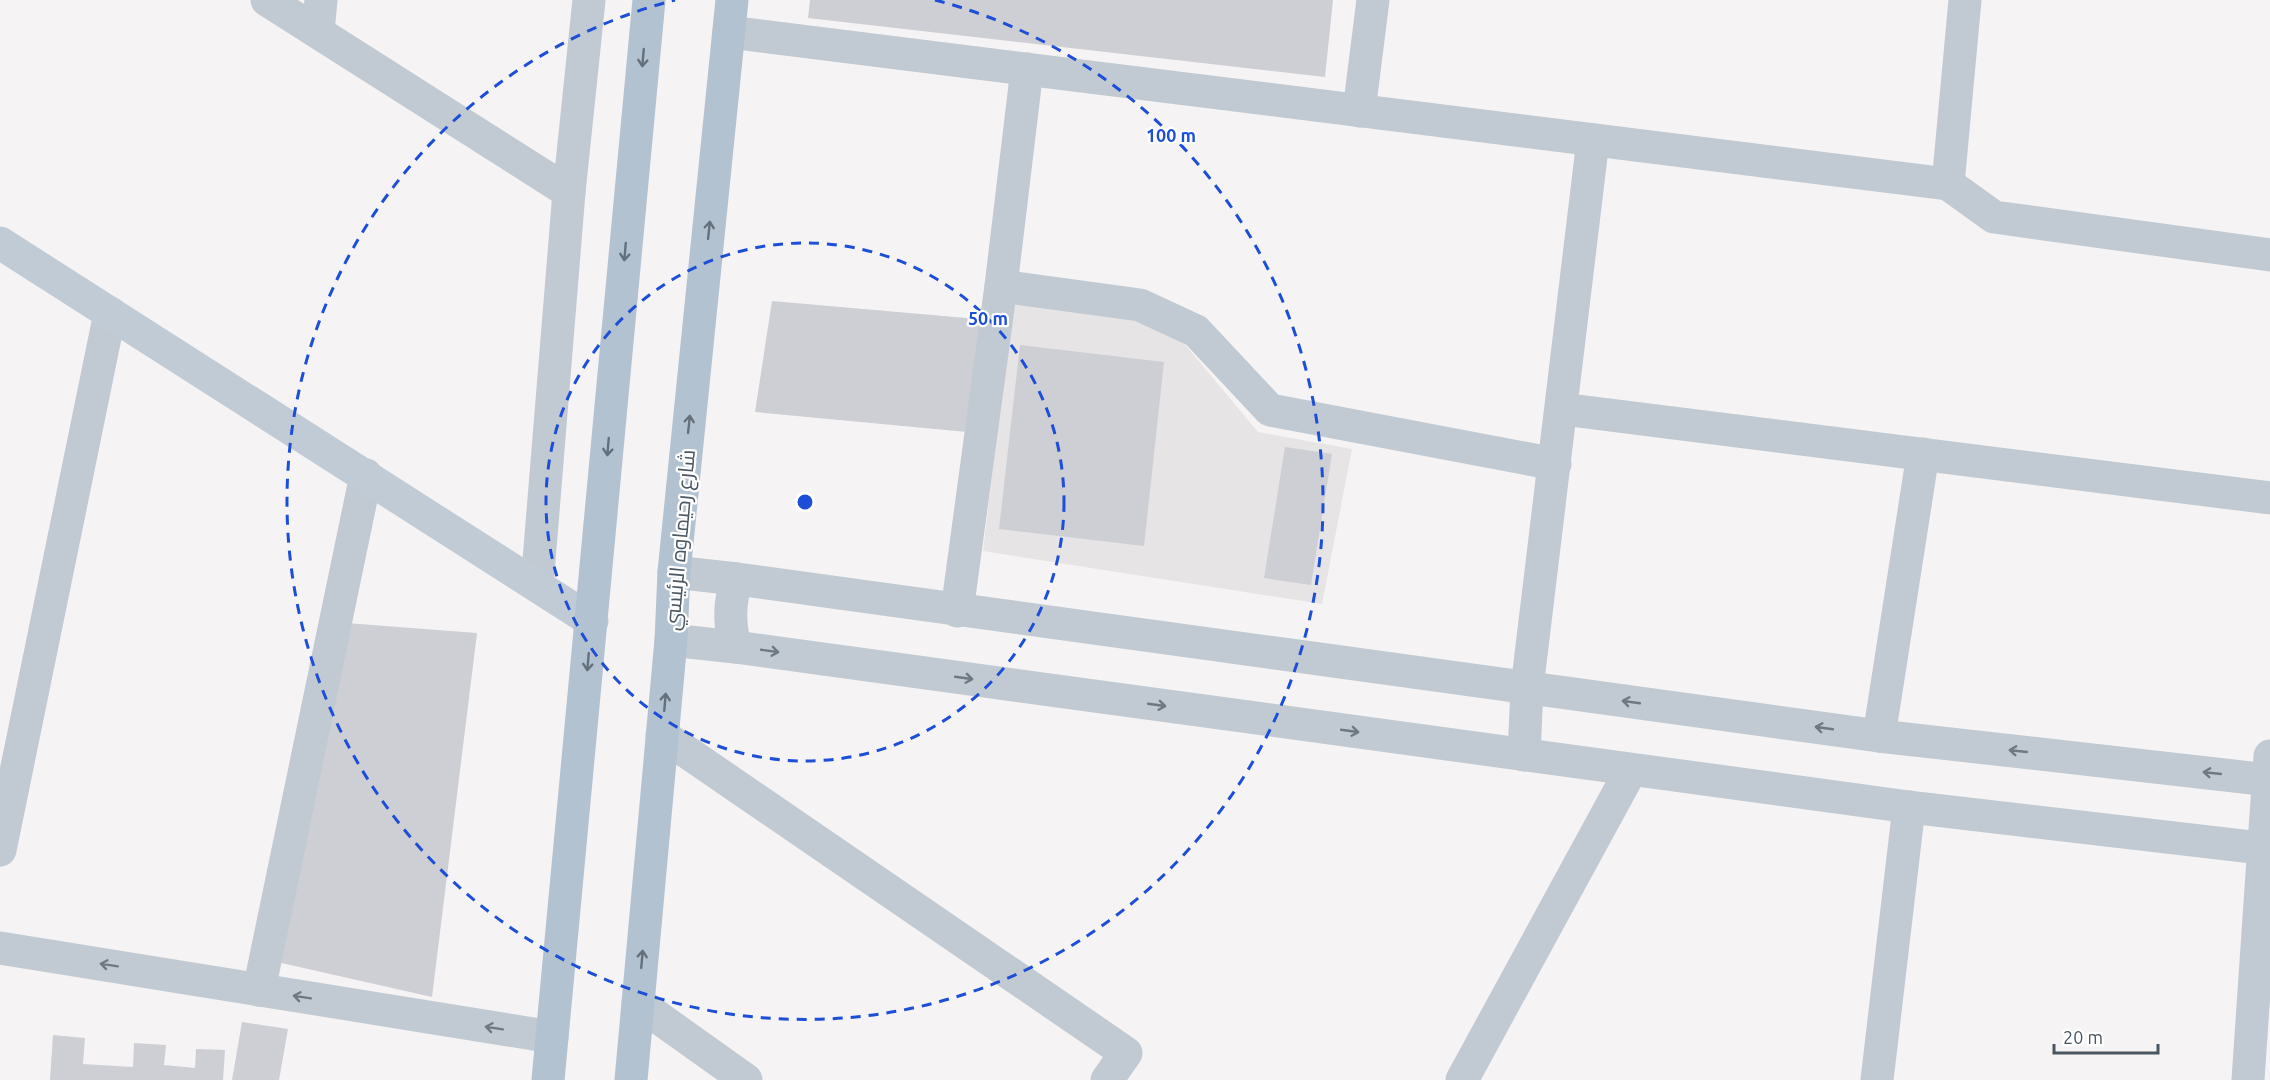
<svg xmlns="http://www.w3.org/2000/svg" width="2270" height="1080" font-family="Ubuntu,Cairo,sans-serif">
	<style>
		.education { fill: #e6e4e5 }
		.building { fill: #cdcfd5 }
		.lines { fill: none; stroke-linecap: round; stroke-linejoin: round }
		.minor { stroke: #c1cad2; stroke-width: 33 }
		.tertiary { stroke: #c1cad2; stroke-width: 33 }
		.secondary { stroke: #c1cbd6; stroke-width: 33 }
		.primary { stroke: #b3c2d1; stroke-width: 33 }
		.oneway { stroke: #64717d }
		.oneway2 { stroke: #6e7983 }
		.ring { fill: none; stroke: #1d4ed8; stroke-width: 3; stroke-dasharray: 10 8 }
		.labels { text-anchor: middle; dominant-baseline: central; stroke-width: 4.5; stroke-linejoin: round; paint-order: stroke }
		.street-label { font-size: 21px; fill: #4a5661; stroke: #fff }
		.centre { fill: #1d4ed8; stroke: #fff; stroke-width: 3 }
		.ring-label { font-size: 18px; text-anchor: middle; font-weight: bold; fill: #1d4ed8; stroke: #fff; stroke-width: 4.5; stroke-linejoin: round; paint-order: stroke }
	</style>
	<rect width="100%" height="100%" fill="#f5f3f3"/>
	<path class="education" d="M 1013,299 L 1138,317 L 1182,341 L 1258,432 L 1352,449 L 1322,604 L 983,551 Z"/>
	<g class="building">
		<path d="M 810,0 L 1333,0 L 1325,77 L 808,18 Z"/>
		<path d="M 772,301 L 989,320 L 978,433 L 755,412 Z"/>
		<path d="M 1020,345 L 1164,362 L 1144,546 L 999,529 Z"/>
		<path d="M 1285,447 L 1332,454 L 1311,585 L 1264,578 Z"/>
		<path d="M 346,623 L 477,633 L 432,997 L 277,962 Z"/>
		<path d="M 242,1022 L 288,1029 L 279,1080 L 232,1080 Z"/>
		<path d="M 53,1035 L 85,1038 L 83,1064 L 133,1067 L 134,1043 L 166,1045 L 164,1065 L 195,1068 L 196,1049 L 225,1050 L 223,1080 L 50,1080 Z"/>
	</g>
	<g class="lines">
		<g class="minor">
			<path d="M 267,0 L 569,192"/>
			<path d="M 1965,0 L 1948,184 L 1994,217 L 2270,255"/>
			<path d="M 318,32 L 321,0"/>
			<path d="M 729,32 L 1948,184"/>
			<path d="M 1359,111 L 1373,0"/>
			<path d="M 1001,286 L 1140,305 L 1196,331 L 1270,410 L 1555,464"/>
			<path d="M 1562,409 L 2270,498"/>
			<path d="M 537,585 L 569,192 L 589,0"/>
			<path d="M 957,611 L 1001,286 L 1027,69"/>
			<path d="M 662,735 L 1126,1053 L 1107,1080"/>
			<path d="M 1879,736 L 1923,454"/>
			<path d="M 1524,755 L 1527,688 L 1593,140"/>
			<path d="M 0,850 L 110,313"/>
			<path d="M 0,948 L 552,1037"/>
			<path d="M 259,990 L 366,475"/>
			<path d="M 638,1003 L 746,1080"/>
			<path d="M 1462,1080 L 1631,770"/>
			<path d="M 1877,1080 L 1909,807"/>
			<path d="M 2248,1080 L 2270,756"/>
		</g>
		<g class="tertiary">
			<path d="M 674,572 L 737,579 L 1879,736 L 2270,780"/>
			<path d="M 671,640 L 735,647 L 1909,807 L 2270,849"/>
			<path d="M 735,647 C 729,622 729,603 737,579"/>
		</g>
		<path class="secondary" d="M 0,243 L 592,621"/>
		<g class="primary">
			<path d="M 548,1080 L 649,0"/>
			<path d="M 631,1080 L 671,640 L 674,572 L 732,0"/>
		</g>
	</g>
	<defs><path id="oneway-shaft" d="M-6 0H5M1.5-3L5.5 0L1.5 3" fill="none" stroke-width="1.6" stroke-linecap="round" stroke-linejoin="round" transform="scale(1.5)"/></defs>
	<g class="oneway">
		<use href="#oneway-shaft" transform="translate(643 58) rotate(95)"/>
		<use href="#oneway-shaft" transform="translate(709 230) rotate(-84)"/>
		<use href="#oneway-shaft" transform="translate(625 252) rotate(95)"/>
		<use href="#oneway-shaft" transform="translate(689 424) rotate(-84)"/>
		<use href="#oneway-shaft" transform="translate(608 447) rotate(95)"/>
		<use href="#oneway-shaft" transform="translate(588 662) rotate(95)"/>
		<use href="#oneway-shaft" transform="translate(665 702) rotate(-85)"/>
		<use href="#oneway-shaft" transform="translate(642 959) rotate(-85)"/>
	</g>
	<g class="oneway2">
		<use href="#oneway-shaft" transform="translate(770 651) rotate(8)"/>
		<use href="#oneway-shaft" transform="translate(964 678) rotate(8)"/>
		<use href="#oneway-shaft" transform="translate(1631 702) rotate(-172)"/>
		<use href="#oneway-shaft" transform="translate(1157 705) rotate(8)"/>
		<use href="#oneway-shaft" transform="translate(1824 728) rotate(-172)"/>
		<use href="#oneway-shaft" transform="translate(1350 731) rotate(8)"/>
		<use href="#oneway-shaft" transform="translate(2018 751) rotate(-174)"/>
		<use href="#oneway-shaft" transform="translate(2212 773) rotate(-174)"/>
		<use href="#oneway-shaft" transform="translate(109 965) rotate(-171)"/>
		<use href="#oneway-shaft" transform="translate(302 997) rotate(-171)"/>
		<use href="#oneway-shaft" transform="translate(494 1028) rotate(-171)"/>
	</g>
	<g class="ring">
		<circle cx="805" cy="502" r="259"/>
		<path d="M935 0A518 518 0 1 1 675 0"/>
	</g>
	<g class="labels">
		<g class="street-label">
			<text transform="translate(679 540) rotate(-85)">شارع رحيماوه الرئيسي</text>
		</g>
	</g>
	<circle cx="805" cy="502" r="9" class="centre"/>
	<g class="ring-label">
		<text x="1171" y="142">100 m</text>
		<text x="988" y="325">50 m</text>
	</g>
	<path d="M2054 1044v9h104v-9" fill="none" stroke="#4a5661" stroke-width="3"/>
	<text x="2063" y="1044" font-size="18" fill="#4a5661" stroke="#ffffff" stroke-width="4.5" paint-order="stroke">20 m</text>
</svg>
